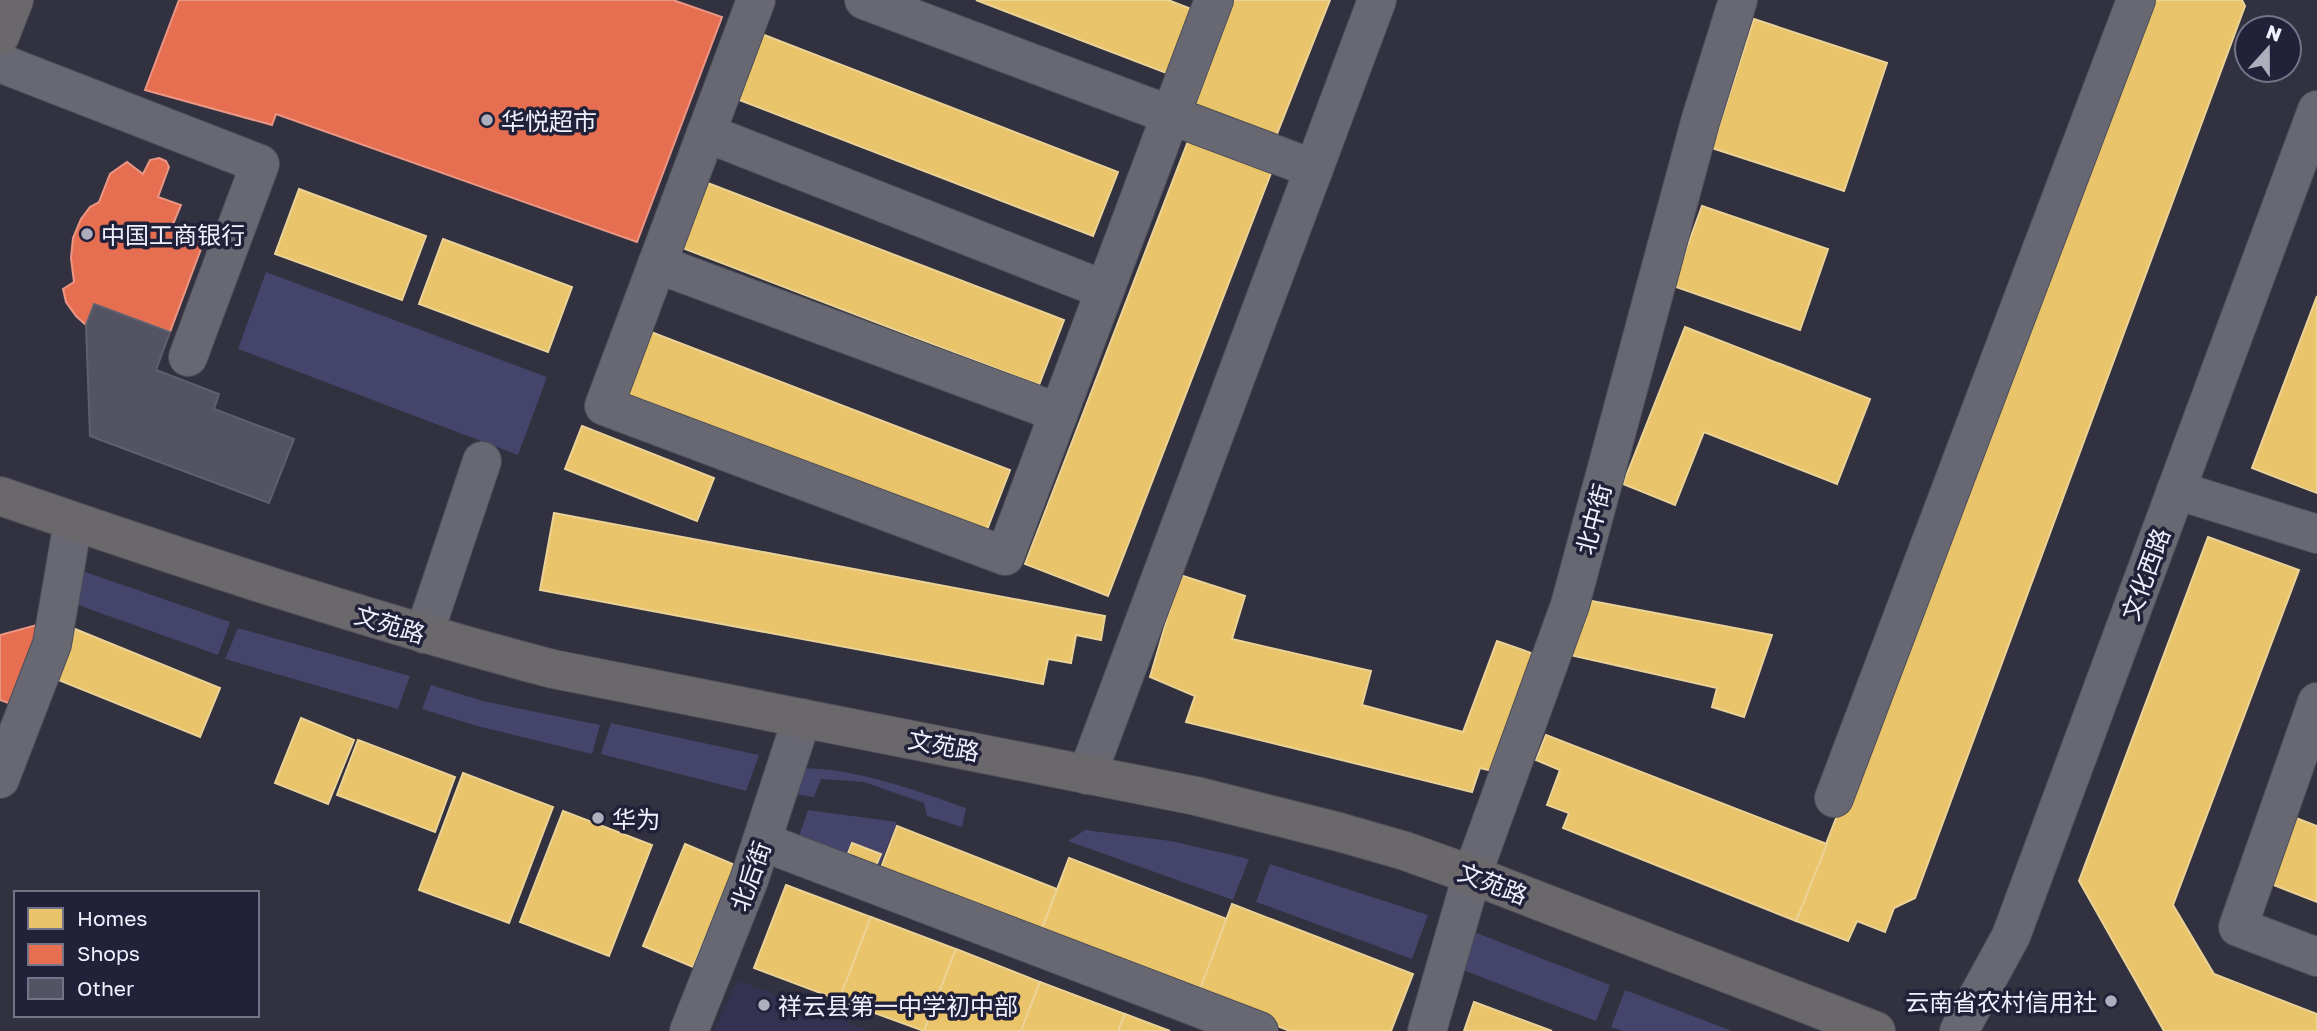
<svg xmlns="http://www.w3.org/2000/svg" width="2317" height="1031" font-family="'Golos Text','Noto Sans SC',sans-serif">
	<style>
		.built { fill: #343250 }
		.green { fill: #45446b }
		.homes { fill: #e9c46a; stroke: #ebd297; stroke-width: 2 }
		.shops { fill: #e76f51; stroke: #ea9685; stroke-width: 2 }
		.building { fill: #545364; stroke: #60606c; stroke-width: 2 }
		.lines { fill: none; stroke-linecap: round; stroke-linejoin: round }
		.minor-casing { stroke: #4e4e59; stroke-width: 40 }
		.major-casing { stroke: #4e4e59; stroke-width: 40 }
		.minor { stroke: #686873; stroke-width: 38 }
		.major { stroke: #6b686c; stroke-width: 38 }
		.poi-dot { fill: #aeaebc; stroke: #22213a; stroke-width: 2.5 }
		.labels { text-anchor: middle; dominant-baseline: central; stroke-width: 7; stroke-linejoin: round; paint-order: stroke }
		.poi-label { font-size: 24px; fill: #f0f1ff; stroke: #22213a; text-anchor: start }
		.street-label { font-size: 24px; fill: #f0f1ff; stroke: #22213a }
	</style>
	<rect width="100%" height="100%" fill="#32313f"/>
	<path class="built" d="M 738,980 L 870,1031 L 713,1031 Z"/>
	<g class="green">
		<path d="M 266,272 L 547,377 L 518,455 L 238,349 Z"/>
		<path d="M 65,565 L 230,622 L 218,655 L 50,595 Z"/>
		<path d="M 238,628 L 410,676 L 398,709 L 225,659 Z"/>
		<path d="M 431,685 L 483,701 L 600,725 L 592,754 L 477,726 L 422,709 Z"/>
		<path d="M 611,723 L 759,755 L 746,791 L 601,754 Z"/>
		<path d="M 797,768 C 857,768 911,789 966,808 L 962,827 L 927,816 L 924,803 L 864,782 L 821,779 L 814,797 L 788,793 Z"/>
		<path d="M 808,810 L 897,822 L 879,867 L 799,836 Z"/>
		<path d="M 1085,830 L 1171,841 L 1249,859 L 1233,900 L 1068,841 Z"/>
		<path d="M 1270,864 L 1428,915 L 1412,959 L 1256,902 Z"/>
		<path d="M 1474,932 L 1610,985 L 1596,1021 L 1460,969 Z"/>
		<path d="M 1625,990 L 1732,1031 L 1623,1031 L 1611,1027 Z"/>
	</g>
	<g class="homes">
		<path d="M 976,0 L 1168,0 L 1194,10 L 1169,74 Z"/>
		<path d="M 1233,0 L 1330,0 L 1271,149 L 1188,116 Z"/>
		<path d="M 2155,0 L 2242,0 L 2245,6 L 1915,898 L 1894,908 L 1885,932 L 1857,921 L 1848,941 L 1796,921 Z"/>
		<path d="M 1754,19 L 1887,63 L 1844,191 L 1712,148 Z"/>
		<path d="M 759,33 L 1118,172 L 1093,236 L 734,98 Z"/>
		<path d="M 1190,136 L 1273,168 L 1108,596 L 1025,564 Z"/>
		<path d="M 705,182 L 1064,320 L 1039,385 L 680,247 Z"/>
		<path d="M 299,189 L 426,236 L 402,300 L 275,254 Z"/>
		<path d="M 1702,206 L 1828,249 L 1800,330 L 1673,286 Z"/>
		<path d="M 443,239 L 572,287 L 548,352 L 419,304 Z"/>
		<path d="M 2317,296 L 2317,493 L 2252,468 Z"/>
		<path d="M 1685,327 L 1870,399 L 1837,484 L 1704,432 L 1675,505 L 1623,484 Z"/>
		<path d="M 651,332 L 1010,470 L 985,535 L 626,397 Z"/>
		<path d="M 582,426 L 714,478 L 697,521 L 565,469 Z"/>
		<path d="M 554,513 L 1105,616 L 1101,640 L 1076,635 L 1071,663 L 1048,659 L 1043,684 L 540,590 Z"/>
		<path d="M 2208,537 L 2299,570 L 2173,905 L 2214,974 L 2317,1014 L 2317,1031 L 2164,1031 L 2079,881 Z"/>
		<path d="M 1180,575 L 1245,596 L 1232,639 L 1371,671 L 1362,705 L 1463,732 L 1497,641 L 1537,655 L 1497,772 L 1480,768 L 1472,792 L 1186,722 L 1195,696 L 1150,677 Z"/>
		<path d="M 1576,598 L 1772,635 L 1744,717 L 1712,707 L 1717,688 L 1570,655 Z"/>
		<path d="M 75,629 L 220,688 L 200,737 L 56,679 Z"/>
		<path d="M 301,718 L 354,740 L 328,804 L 275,783 Z"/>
		<path d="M 1546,735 L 1827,844 L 1796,921 L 1563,828 L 1569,813 L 1547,805 L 1560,770 L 1536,760 Z"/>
		<path d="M 358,740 L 455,777 L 435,832 L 337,795 Z"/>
		<path d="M 463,773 L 553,807 L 509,923 L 419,890 Z"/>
		<path d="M 563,811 L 652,845 L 609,956 L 520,922 Z"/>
		<path d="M 2296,818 L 2317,826 L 2317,902 L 2271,884 Z"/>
		<path d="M 897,826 L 1057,889 L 1037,940 L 877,878 Z"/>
		<path d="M 852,843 L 881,854 L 872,875 L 844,864 Z"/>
		<path d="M 685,844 L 735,865 L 693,967 L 643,946 Z"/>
		<path d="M 1069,858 L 1227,919 L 1198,995 L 1040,934 Z"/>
		<path d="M 786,885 L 871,917 L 839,1000 L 754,968 Z"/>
		<path d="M 1232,904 L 1413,974 L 1391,1031 L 1290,1031 L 1198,995 Z"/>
		<path d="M 871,917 L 956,949 L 924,1031 L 839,1000 Z"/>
		<path d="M 956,949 L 1040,982 L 1021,1031 L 924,1031 Z"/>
		<path d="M 1040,982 L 1125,1014 L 1118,1031 L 1021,1031 Z"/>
		<path d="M 1474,1002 L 1552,1031 L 1464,1031 Z"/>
		<path d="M 1125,1014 L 1170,1031 L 1118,1031 Z"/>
	</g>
	<g class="shops">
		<path d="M 179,0 L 673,0 L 722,17 L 637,242 L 276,114 L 272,125 L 145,90 Z"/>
		<path d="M 159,158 L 166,161 L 169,167 L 158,197 L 181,205 L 171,229 L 204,241 L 170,332 L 94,304 L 86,325 L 76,316 L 66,302 L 63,289 L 74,282 L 71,258 L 73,238 L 81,219 L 90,207 L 99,202 L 110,174 L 127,162 L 143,174 L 150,160 Z"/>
		<path d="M 48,622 L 17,706 L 0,700 L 0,635 Z"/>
	</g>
	<path class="building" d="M 94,304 L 170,332 L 156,370 L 219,394 L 214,409 L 294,439 L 269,503 L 90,436 L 86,325 Z"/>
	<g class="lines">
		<defs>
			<g id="minor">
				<path d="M 756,0 L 604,406 L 1005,556 L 1214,0"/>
				<path d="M 864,0 L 1314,169"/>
				<path d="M 0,63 L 260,164 L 188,357"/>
				<path d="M 706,133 L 1105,290"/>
				<path d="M 657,264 L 1059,413"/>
				<path d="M 2176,490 L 2317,534"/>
				<path d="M 424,634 L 482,461"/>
				<path d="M 2317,702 L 2238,927 L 2317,957"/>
				<path d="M 1087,775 L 1377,0"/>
				<path d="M 0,779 L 52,644 L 73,522"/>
				<path d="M 1834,798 L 2136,0"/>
				<path d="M 763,842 L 1259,1031"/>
				<path d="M 689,1031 L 749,880 L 802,718"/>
				<path d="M 1427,1031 L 1472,875 L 1570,605 L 1700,122 L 1738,0"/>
				<path d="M 1959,1031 L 2011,936 L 2317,110"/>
			</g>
			<g id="major">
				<path d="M 0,36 L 14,0"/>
				<path d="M 0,496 C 183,559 366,620 553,669 L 1196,796 L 1339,832 L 1405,851 L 1472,875 L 1876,1031"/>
			</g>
		</defs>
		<use href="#minor" class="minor-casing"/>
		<use href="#major" class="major-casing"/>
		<use href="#minor" class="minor"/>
		<use href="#major" class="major"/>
	</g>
	<g class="poi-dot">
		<circle cx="487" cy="120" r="7"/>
		<circle cx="87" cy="234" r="7"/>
		<circle cx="598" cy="818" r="7"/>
		<circle cx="2111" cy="1001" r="7"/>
		<circle cx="764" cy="1005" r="7"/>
	</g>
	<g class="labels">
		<g class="poi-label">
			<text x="501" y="120">华悦超市</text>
			<text x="101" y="234">中国工商银行</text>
			<text x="612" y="818">华为</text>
			<text x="2097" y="1001" text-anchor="end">云南省农村信用社</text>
			<text x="778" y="1005">祥云县第一中学初中部</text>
		</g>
		<g class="street-label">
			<text transform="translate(1593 519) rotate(-75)">北中街</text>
			<text transform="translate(2145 574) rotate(-70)">文化西路</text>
			<text transform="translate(390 624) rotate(17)">文苑路</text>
			<text transform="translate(944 745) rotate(11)">文苑路</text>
			<text transform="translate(750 876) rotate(-70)">北后街</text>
			<text transform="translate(1493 883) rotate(21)">文苑路</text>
		</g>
	</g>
	<rect x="14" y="891" width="245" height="126" fill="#22213a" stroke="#747489" stroke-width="2"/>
	<rect x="28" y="908" width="35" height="21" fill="#e9c46a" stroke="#747489" stroke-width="2"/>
	<text x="77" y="926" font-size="21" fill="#f0f1ff">Homes</text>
	<rect x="28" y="944" width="35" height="21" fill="#e76f51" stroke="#747489" stroke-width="2"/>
	<text x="77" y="961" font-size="21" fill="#f0f1ff">Shops</text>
	<rect x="28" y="978" width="35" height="21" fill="#545364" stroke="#747489" stroke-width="2"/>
	<text x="77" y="996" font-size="21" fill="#f0f1ff">Other</text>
	<g transform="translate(2268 49) rotate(21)"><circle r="33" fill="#22213a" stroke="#747489" stroke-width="2"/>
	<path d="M0-5L12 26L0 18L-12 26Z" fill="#aeaebc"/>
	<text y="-10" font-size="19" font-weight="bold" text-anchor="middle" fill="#f0f1ff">N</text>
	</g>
</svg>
